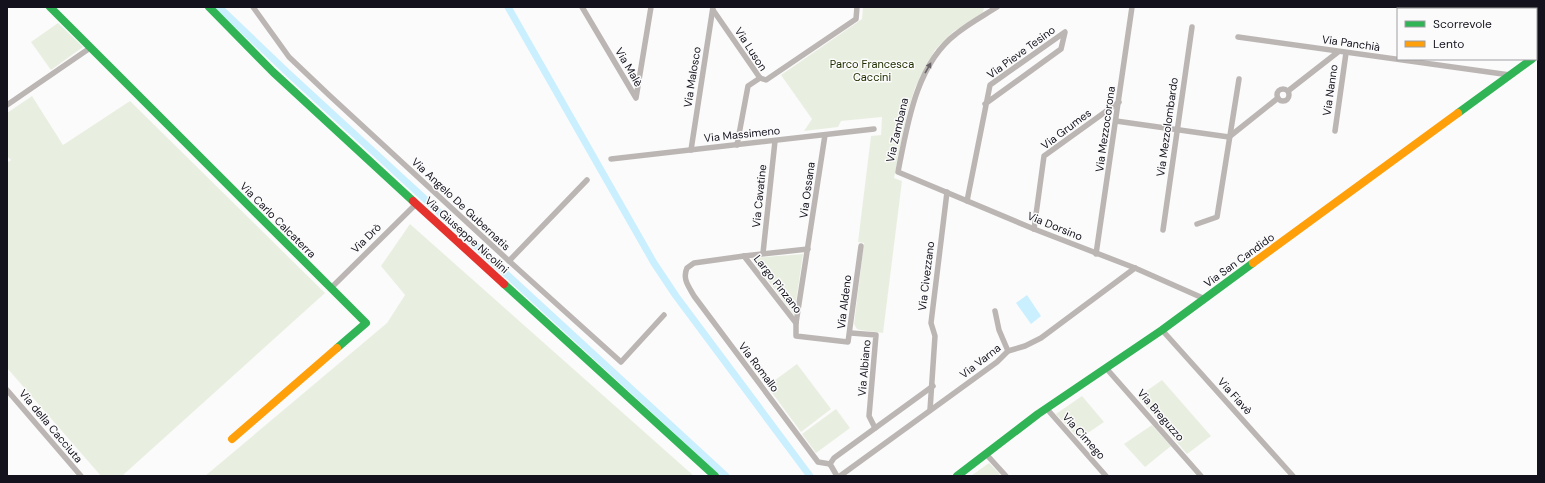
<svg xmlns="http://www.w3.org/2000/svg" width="1545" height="483" font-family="'DM Sans',sans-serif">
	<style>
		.green { fill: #e9efe0 }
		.water { fill: #caeffe }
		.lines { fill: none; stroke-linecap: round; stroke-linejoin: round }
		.canal { stroke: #caeffe; stroke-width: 7 }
		.street { stroke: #bbb6b4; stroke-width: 5.5 }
		.fast { stroke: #30b455; stroke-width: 8 }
		.slow { stroke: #ff9f0a; stroke-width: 8 }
		.jam { stroke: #e5322d; stroke-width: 8 }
		.oneway { fill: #686468 }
		.labels { text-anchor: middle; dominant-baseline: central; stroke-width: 3; stroke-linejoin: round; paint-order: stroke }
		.street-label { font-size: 11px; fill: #14121d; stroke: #fbfbfb }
		.park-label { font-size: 11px; fill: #202f00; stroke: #fbfbfb }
	</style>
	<rect width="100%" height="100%" fill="#fbfbfb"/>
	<g class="green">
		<path d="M 863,7 L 984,7 L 983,13 L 953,32 L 935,50 L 915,88 L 907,114 L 894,178 L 902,181 L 883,333 L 860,330 L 857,329 L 854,324 L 864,243 L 858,242 L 871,136 L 881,135 L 882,117 L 841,121 L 838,127 L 804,131 L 812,119 L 781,75 L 862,19 Z"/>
		<path d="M 58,23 L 83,47 L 51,70 L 31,42 Z"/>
		<path d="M 32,96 L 63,145 L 130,101 L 325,293 L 122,476 L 101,476 L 7,368 L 7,163 L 11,160 L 7,156 L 7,113 Z"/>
		<path d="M 410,224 L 694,476 L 205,476 L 387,323 L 405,295 L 381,266 Z"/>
		<path d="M 803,254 L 794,315 L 751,258 Z"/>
		<path d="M 797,364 L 831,409 L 801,432 L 767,386 Z"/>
		<path d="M 1162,380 L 1211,436 L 1187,454 L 1138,397 Z"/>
		<path d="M 1082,396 L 1104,422 L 1079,439 L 1056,414 Z"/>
		<path d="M 836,409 L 850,428 L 816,453 L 802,434 Z"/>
		<path d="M 1152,425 L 1171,446 L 1145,467 L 1124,444 Z"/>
		<path d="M 989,463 L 1000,474 L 997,476 L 971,476 Z"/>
	</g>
	<path class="water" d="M 1027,295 L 1041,316 L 1031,324 L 1016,303 Z"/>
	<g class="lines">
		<g class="canal">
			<path d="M 219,7 L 288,73 L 726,476"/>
			<path d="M 508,7 L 654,263 L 676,296 L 810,476"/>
		</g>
		<g class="street">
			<path d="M 253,7 L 289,57 L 329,95 L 509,261 L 621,362 L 664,315"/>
			<path d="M 582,7 L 636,98 L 651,7"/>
			<path d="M 997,7 C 983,16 968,24 956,34 C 916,64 907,126 898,172 L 1034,229 L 1135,268 L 1205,299"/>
			<path d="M 1488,7 L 1503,9"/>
			<path d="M 1530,9 L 1533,7"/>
			<path d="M 713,10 L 760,78"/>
			<path d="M 1536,13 L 1538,13"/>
			<path d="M 1238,37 L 1510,75"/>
			<path d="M 1536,56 L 1538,55"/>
			<path d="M 760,78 L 766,80 L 856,19 L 857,7"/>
			<circle cx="1283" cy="95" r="6"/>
			<path d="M 1288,91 L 1338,52"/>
			<path d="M 7,105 L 90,48"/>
			<path d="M 1116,121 L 1229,137 L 1278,98"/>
			<path d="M 1335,131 L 1346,53"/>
			<path d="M 825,135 L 796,323 L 796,336 L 848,342 L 861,246"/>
			<path d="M 737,145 L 748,86 L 760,78"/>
			<path d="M 691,150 L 713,7"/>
			<path d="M 611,159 L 874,129"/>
			<path d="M 967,201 L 990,85 L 1065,32 L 1061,49 L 985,104"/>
			<path d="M 1197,224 L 1217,217 L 1239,79"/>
			<path d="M 1034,229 L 1044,156 L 1119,102"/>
			<path d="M 1163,230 L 1192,27"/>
			<path d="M 808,249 L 744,256 L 694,263 L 687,268 C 682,279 689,287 694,296 L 818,462 L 830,464"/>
			<path d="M 763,253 L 775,141"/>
			<path d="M 1096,254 L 1132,7"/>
			<path d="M 744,256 L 796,323"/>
			<path d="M 509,261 L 587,180"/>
			<path d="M 331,288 L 416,204"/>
			<path d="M 995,311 L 999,330 L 1008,351"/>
			<path d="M 1162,330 L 1293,476"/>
			<path d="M 851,333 L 876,335 L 869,416 L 875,428"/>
			<path d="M 1106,368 L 1201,476"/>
			<path d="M 7,390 L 81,476"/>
			<path d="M 1047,409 L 1106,476"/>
			<path d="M 930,410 L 935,336 L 931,323 L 947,192"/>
			<path d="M 986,454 L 1006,476"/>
			<path d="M 837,476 L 830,464 L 834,458 L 933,386"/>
			<path d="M 840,476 L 997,362 L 1008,351 L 1025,346 L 1041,338 L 1135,268"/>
		</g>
		<g class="fast">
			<path d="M 50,7 L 366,323 L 337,348"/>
			<path d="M 209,7 L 273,72 L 413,201"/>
			<path d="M 1458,113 L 1532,59"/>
			<path d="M 504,284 L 715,476"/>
			<path d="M 957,476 L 1038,414 L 1162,330 L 1253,263"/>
		</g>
		<g class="slow">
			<path d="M 1253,263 L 1458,113"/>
			<path d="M 232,439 L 337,348"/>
		</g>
		<path class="jam" d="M 413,201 L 504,284"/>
	</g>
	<defs><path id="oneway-solid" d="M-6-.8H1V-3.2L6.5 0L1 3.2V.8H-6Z"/></defs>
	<use class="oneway" href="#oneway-solid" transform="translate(928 68) rotate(-60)"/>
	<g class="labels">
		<g class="street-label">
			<text transform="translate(1351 43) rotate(8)">Via Panchià</text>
			<text transform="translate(751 49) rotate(57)">Via Luson</text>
			<text transform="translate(1021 52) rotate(-36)">Via Pieve Tesino</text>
			<text transform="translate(629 67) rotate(60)">Via Malè</text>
			<text transform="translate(692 77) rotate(-81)">Via Malosco</text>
			<text transform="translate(1330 90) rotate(-82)">Via Nanno</text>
			<text transform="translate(1167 127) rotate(-82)">Via Mezzolombardo</text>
			<text transform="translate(1066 129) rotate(-37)">Via Grumes</text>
			<text transform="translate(1105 129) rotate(-82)">Via Mezzocorona</text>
			<text transform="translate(897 130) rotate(-77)">Via Zambana</text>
			<text transform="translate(742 134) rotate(-6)">Via Massimeno</text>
			<text transform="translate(807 190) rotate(-82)">Via Ossana</text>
			<text transform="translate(759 196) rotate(-84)">Via Cavatine</text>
			<text transform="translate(461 204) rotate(43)">Via Angelo De Gubernatis</text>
			<text transform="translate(278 220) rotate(45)">Via Carlo Calcaterra</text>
			<text transform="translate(1055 226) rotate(22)">Via Dorsino</text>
			<text transform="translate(467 235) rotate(42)">Via Giuseppe Nicolini</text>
			<text transform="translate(366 238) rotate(-45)">Via Drò</text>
			<text transform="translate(1239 260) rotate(-36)">Via San Candido</text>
			<text transform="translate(926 276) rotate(-83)">Via Civezzano</text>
			<text transform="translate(778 284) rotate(52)">Largo Pinzano</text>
			<text transform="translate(844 302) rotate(-83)">Via Aldeno</text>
			<text transform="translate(980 361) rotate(-38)">Via Varna</text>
			<text transform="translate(759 367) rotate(53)">Via Romallo</text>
			<text transform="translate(864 368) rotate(-85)">Via Albiano</text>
			<text transform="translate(1235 396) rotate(48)">Via Fiavè</text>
			<text transform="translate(1161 415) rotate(49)">Via Breguzzo</text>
			<text transform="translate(51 426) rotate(50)">Via della Cacciuta</text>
			<text transform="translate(1084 436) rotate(48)">Via Cimego</text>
		</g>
		<g class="park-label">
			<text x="872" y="64">Parco Francesca<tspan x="872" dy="13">Caccini</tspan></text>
		</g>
	</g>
	<rect width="1545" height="483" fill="none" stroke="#14121d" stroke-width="16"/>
	<rect x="1397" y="8" width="140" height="52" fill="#fbfbfb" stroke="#9f9ea2"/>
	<rect x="1405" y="21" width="20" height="6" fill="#30b455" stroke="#9f9ea2"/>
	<text x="1433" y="28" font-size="12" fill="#14121d">Scorrevole</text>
	<rect x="1405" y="41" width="20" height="6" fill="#ff9f0a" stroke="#9f9ea2"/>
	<text x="1433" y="48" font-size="12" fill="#14121d">Lento</text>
</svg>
